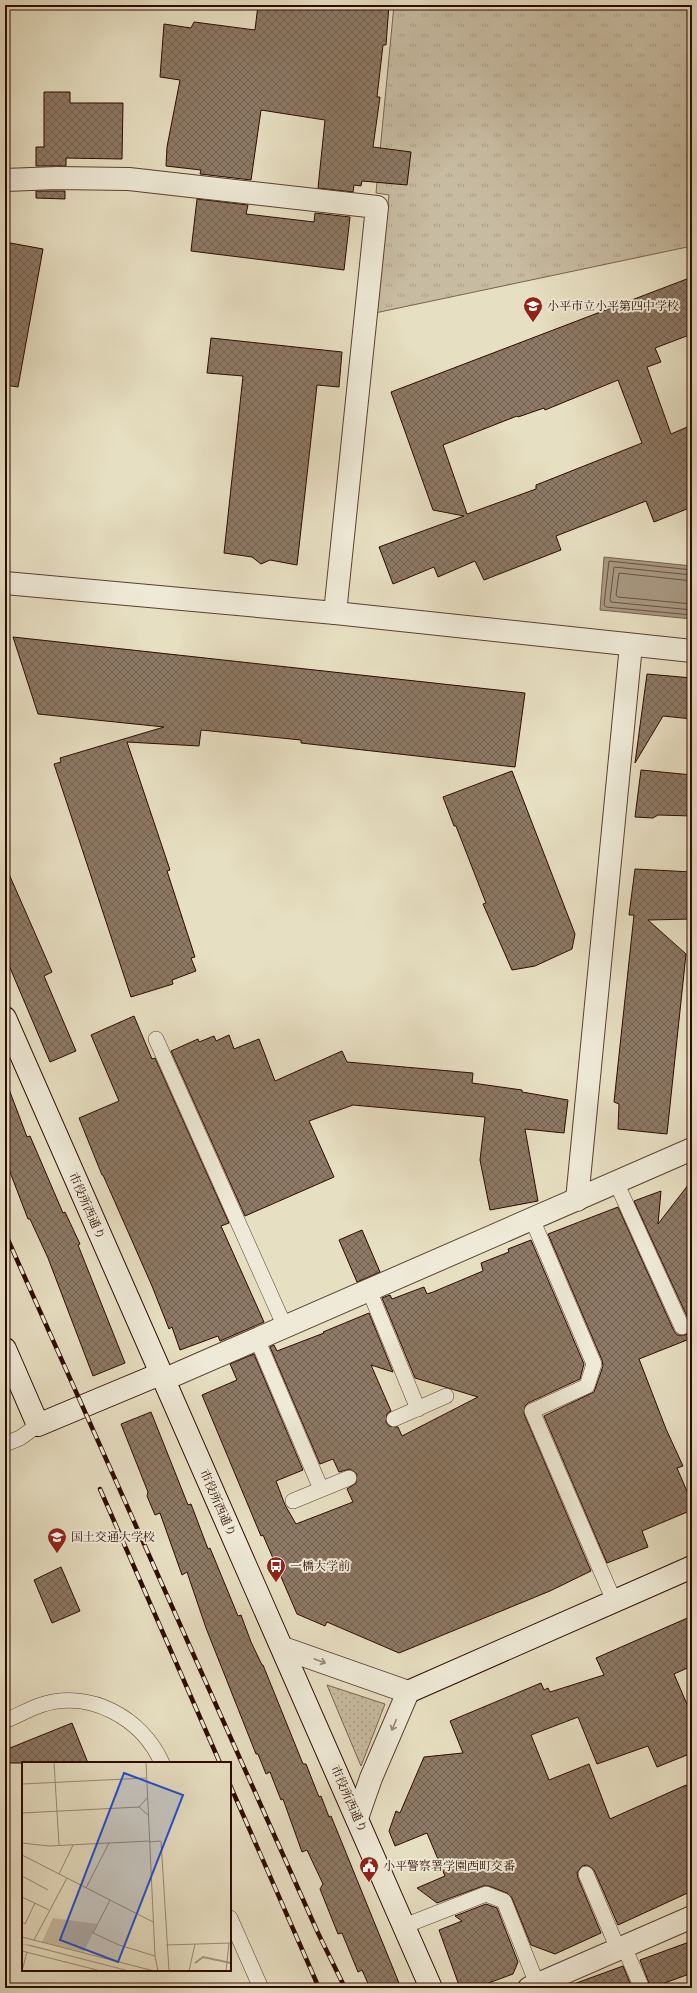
<svg xmlns="http://www.w3.org/2000/svg" width="697" height="1993" font-family="Cardo,'Noto Serif JP',serif">
	<style>
		.grass { fill: url(#grass-tufts); stroke: #7a6350 }
		.garden { fill: url(#garden-dots); stroke: #7a6350 }
		.water { fill: #a79780; stroke: #765f4d }
		.lines { fill: none; stroke-linecap: round; stroke-linejoin: round }
		.shore { stroke: #6a5140; stroke-width: 1 }
		.building { fill: url(#building-cross-hatch); stroke: #2c0b00; fill-rule: evenodd }
		.lane-casing { stroke: #5b4030; stroke-width: 16 }
		.street-casing { stroke: #5b4030; stroke-width: 24 }
		.secondary-casing { stroke: #2c0b00; stroke-width: 24 }
		.lane { stroke: #efead7; stroke-width: 15 }
		.street { stroke: #efead7; stroke-width: 22 }
		.secondary { stroke: #efead7; stroke-width: 22 }
		.rail-casing { stroke: #2c0b00; stroke-width: 4.5 }
		.rail { stroke: #efead7; stroke-width: 3; stroke-dasharray: 9; stroke-linecap: butt }
		.oneway { stroke: #978676 }
		.labels { text-anchor: middle; dominant-baseline: central; stroke-width: 4; stroke-linejoin: round; paint-order: stroke }
		.poi-label { font-size: 12px; fill: #2c0b00; stroke: #efead7; text-anchor: start }
		.street-label { font-size: 12px; fill: #2c0b00; stroke: #efead7 }
		.inset-river { fill: none; stroke: #a79780; stroke-width: 2 }
		.inset-road { fill: none; stroke: #9c8a74; stroke-width: 1 }
		.view { fill: #1d4ed8; fill-opacity: 0.15; stroke: #1d4ed8; stroke-width: 2 }
		.inset-edge { fill: none; stroke: #2c0b00; stroke-width: 2 }
	</style>
	<defs>
		<pattern id="grass-tufts" width="24" height="20" patternUnits="userSpaceOnUse"><rect width="24" height="20" fill="#c7bba1"/><path d="M3 7l-1-3M5 7V3M7 7l1-3M15 17l-1-3M17 17v-4M19 17l1-3" fill="none" stroke="#ab9f89"/></pattern>
		<pattern id="garden-dots" width="8" height="8" patternUnits="userSpaceOnUse"><rect width="8" height="8" fill="#c7bba1"/><path d="M2 2h.1M6 6h.1" fill="none" stroke="#ab9f89" stroke-width="1.8" stroke-linecap="round"/></pattern>
		<pattern id="building-cross-hatch" width="8" height="8" patternUnits="userSpaceOnUse"><rect width="8" height="8" fill="#8d7965"/><path d="M0 0l8 8M0 8l8-8" fill="none" stroke="#736151"/></pattern>
	</defs>
	<rect width="100%" height="100%" fill="#e7dfc2"/>
	<filter id="stains"><feTurbulence type="fractalNoise" baseFrequency=".005" numOctaves="4"/><feColorMatrix values="0 0 0 0 .2 0 0 0 0 .09 0 0 0 0 .02 0 0 0 .5 -.17"/></filter>
	<radialGradient id="worn" r=".72"><stop offset=".6" stop-color="#630" stop-opacity="0"/><stop offset="1" stop-color="#630" stop-opacity=".3"/></radialGradient>
	<path class="grass" d="M 394,5 L 692,5 L 692,246 L 375,313 L 389,195 L 376,193 Z"/>
	<path class="garden" d="M 327,1685 L 385,1704 L 361,1766 Z"/>
	<path class="water" d="M 604,557 L 692,566 L 692,619 L 600,610 Z"/>
	<g class="lines">
		<g class="shore">
			<path d="M 692,570 L 609,561 L 604,605 L 606,607 L 692,615"/>
			<path d="M 692,575 L 614,567 L 610,600 L 611,602 L 692,610"/>
			<path d="M 692,581 L 619,573 L 616,595 L 618,597 L 692,604"/>
		</g>
	</g>
	<g class="building">
		<path d="M 258,5 L 389,5 L 386,45 L 383,45 L 377,97 L 380,97 L 373,147 L 411,152 L 407,185 L 362,181 L 361,186 L 354,185 L 353,192 L 318,188 L 325,120 L 261,110 L 251,180 L 200,174 L 201,170 L 166,166 L 167,147 L 180,80 L 160,77 L 164,24 L 191,28 L 194,22 L 255,30 Z"/>
		<path d="M 44,92 L 70,92 L 70,103 L 123,103 L 122,159 L 66,158 L 66,166 L 36,166 L 36,147 L 44,147 Z"/>
		<path d="M 36,191 L 65,191 L 65,199 L 36,198 Z"/>
		<path d="M 197,199 L 248,205 L 246,214 L 314,222 L 315,213 L 350,217 L 344,270 L 191,251 Z"/>
		<path d="M 5,242 L 43,249 L 18,387 L 5,385 Z"/>
		<path d="M 692,277 L 692,334 L 655,348 L 661,362 L 647,367 L 671,434 L 692,425 L 692,507 L 654,522 L 646,501 L 556,536 L 561,550 L 484,580 L 475,561 L 438,577 L 434,567 L 393,584 L 379,547 L 464,516 L 433,510 L 391,392 ZM 618,380 L 642,443 L 536,485 L 536,489 L 467,514 L 443,445 L 517,416 L 518,417 L 544,408 L 545,410 Z"/>
		<path d="M 211,338 L 342,352 L 339,387 L 317,385 L 297,565 L 270,560 L 261,564 L 252,557 L 224,553 L 243,376 L 207,373 Z"/>
		<path d="M 13,637 L 525,693 L 515,767 L 301,743 L 301,740 L 201,730 L 199,746 L 127,742 L 170,870 L 167,871 L 195,957 L 191,958 L 196,971 L 172,980 L 173,984 L 131,997 L 54,764 L 61,762 L 60,758 L 164,727 L 38,714 Z"/>
		<path d="M 647,674 L 692,678 L 692,719 L 663,716 L 635,763 Z"/>
		<path d="M 641,770 L 692,775 L 692,816 L 658,815 L 653,818 L 635,817 Z"/>
		<path d="M 512,771 L 575,934 L 572,949 L 535,966 L 512,970 L 483,904 L 486,903 L 456,826 L 454,826 L 443,797 Z"/>
		<path d="M 5,865 L 52,972 L 44,976 L 76,1051 L 50,1062 L 5,956 Z"/>
		<path d="M 635,869 L 692,872 L 692,919 L 648,920 L 686,954 L 667,1134 L 618,1129 L 619,1104 L 614,1102 L 634,915 L 629,915 Z"/>
		<path d="M 134,1016 L 152,1059 L 155,1058 L 229,1223 L 221,1226 L 264,1322 L 220,1341 L 218,1336 L 180,1350 L 172,1327 L 169,1329 L 152,1286 L 103,1175 L 102,1175 L 79,1118 L 119,1101 L 91,1035 Z"/>
		<path d="M 229,1035 L 234,1049 L 259,1039 L 275,1081 L 342,1051 L 347,1062 L 473,1073 L 472,1083 L 522,1090 L 522,1092 L 568,1100 L 564,1133 L 525,1129 L 538,1201 L 490,1210 L 480,1160 L 485,1117 L 353,1105 L 309,1121 L 334,1177 L 245,1216 L 171,1051 L 198,1039 L 199,1042 L 214,1036 L 216,1041 Z"/>
		<path d="M 7,1084 L 27,1137 L 30,1136 L 63,1213 L 65,1212 L 80,1244 L 78,1245 L 125,1363 L 93,1376 L 48,1258 L 30,1219 L 28,1219 L 5,1159 L 5,1085 Z"/>
		<path d="M 692,1180 L 692,1338 L 639,1359 L 666,1429 L 683,1466 L 677,1468 L 692,1503 L 692,1510 L 642,1531 L 648,1547 L 607,1563 L 544,1416 L 594,1392 L 603,1366 L 602,1360 L 548,1234 L 618,1207 L 674,1331 L 677,1335 L 685,1335 L 690,1332 L 690,1323 L 634,1201 L 661,1191 L 658,1224 Z"/>
		<path d="M 362,1230 L 380,1272 L 357,1282 L 339,1240 Z"/>
		<path d="M 531,1240 L 584,1364 L 580,1379 L 528,1403 L 525,1406 L 524,1414 L 591,1571 L 550,1591 L 399,1653 L 327,1622 L 325,1626 L 297,1614 L 263,1535 L 261,1536 L 202,1395 L 237,1380 L 230,1364 L 254,1354 L 303,1470 L 276,1481 L 285,1505 L 296,1524 L 353,1502 L 347,1489 L 356,1483 L 357,1474 L 350,1469 L 339,1472 L 333,1459 L 320,1464 L 270,1347 L 274,1345 L 277,1351 L 324,1333 L 323,1332 L 369,1313 L 393,1372 L 371,1365 L 391,1411 L 387,1414 L 386,1422 L 389,1426 L 398,1427 L 402,1436 L 478,1397 L 415,1378 L 382,1298 L 390,1295 L 392,1299 L 424,1287 L 427,1294 L 433,1292 L 483,1271 L 481,1263 L 509,1252 L 508,1249 Z"/>
		<path d="M 151,1412 L 188,1505 L 191,1504 L 208,1549 L 210,1548 L 238,1616 L 241,1615 L 251,1642 L 262,1665 L 263,1665 L 303,1764 L 306,1764 L 319,1797 L 321,1796 L 329,1817 L 331,1816 L 401,1988 L 370,1988 L 362,1970 L 358,1972 L 342,1933 L 338,1934 L 320,1889 L 323,1884 L 307,1850 L 302,1852 L 283,1799 L 281,1800 L 270,1772 L 266,1774 L 258,1754 L 256,1754 L 206,1628 L 187,1572 L 182,1575 L 160,1513 L 155,1515 L 147,1496 L 148,1492 L 121,1424 Z"/>
		<path d="M 61,1567 L 80,1611 L 52,1623 L 34,1580 Z"/>
		<path d="M 692,1616 L 692,1666 L 674,1674 L 692,1716 L 692,1753 L 657,1767 L 648,1746 L 597,1764 L 578,1717 L 531,1735 L 549,1780 L 589,1764 L 610,1819 L 686,1785 L 692,1798 L 692,1891 L 618,1925 L 594,1870 L 587,1865 L 582,1866 L 577,1873 L 578,1878 L 601,1933 L 555,1954 L 531,1945 L 512,1898 L 507,1893 L 489,1886 L 483,1886 L 437,1903 L 417,1888 L 445,1876 L 427,1833 L 395,1846 L 389,1831 L 396,1811 L 400,1813 L 424,1757 L 463,1753 L 450,1721 L 541,1683 L 544,1690 L 548,1688 L 550,1692 L 604,1675 L 596,1658 Z"/>
		<path d="M 72,1723 L 88,1763 L 5,1763 L 5,1750 Z"/>
		<path d="M 486,1904 L 497,1908 L 518,1962 L 513,1974 L 475,1988 L 460,1988 L 439,1930 L 462,1921 L 455,1916 Z"/>
		<path d="M 692,1941 L 692,1973 L 651,1988 L 640,1960 Z"/>
		<path d="M 623,1966 L 632,1988 L 572,1988 L 571,1985 Z"/>
	</g>
	<g class="lines">
		<defs>
			<g id="lane">
				<path d="M 156,1039 L 285,1327"/>
				<path d="M 616,1182 L 682,1327"/>
				<path d="M 532,1219 L 594,1364 L 587,1386 L 532,1411 L 614,1601"/>
				<path d="M 369,1290 L 418,1409"/>
				<path d="M 257,1339 L 321,1489"/>
				<path d="M 394,1419 L 446,1396"/>
				<path d="M 5,1444 L 20,1438 L 38,1425"/>
				<path d="M 293,1501 L 349,1478"/>
				<path d="M 5,1721 C 17,1716 29,1709 41,1705 C 90,1689 142,1718 162,1763"/>
				<path d="M 586,1874 L 618,1949"/>
				<path d="M 230,1918 L 261,1988"/>
				<path d="M 404,1926 L 486,1894 L 504,1901 L 537,1984"/>
				<path d="M 624,1947 L 642,1988"/>
			</g>
			<g id="street">
				<path d="M 5,180 L 57,178 L 129,179 L 377,207 L 335,613"/>
				<path d="M 5,583 L 335,613 L 692,651"/>
				<path d="M 577,1200 L 631,645"/>
				<path d="M 163,1380 L 692,1149"/>
				<path d="M 283,1648 L 408,1692 L 371,1778 L 357,1818"/>
				<path d="M 529,1988 L 692,1917"/>
			</g>
			<g id="secondary">
				<path d="M 5,1018 L 431,1988"/>
				<path d="M 5,1349 L 38,1425 L 160,1374"/>
				<path d="M 408,1692 L 692,1567"/>
			</g>
		</defs>
		<use href="#lane" class="lane-casing"/>
		<use href="#street" class="street-casing"/>
		<use href="#secondary" class="secondary-casing"/>
		<use href="#lane" class="lane"/>
		<use href="#street" class="street"/>
		<use href="#secondary" class="secondary"/>
		<defs>
			<g id="rail">
				<path d="M 5,1233 L 318,1933 L 345,1988"/>
				<path d="M 100,1489 L 220,1763"/>
				<path d="M 230,1785 L 319,1988"/>
			</g>
		</defs>
		<use href="#rail" class="rail-casing"/>
		<use href="#rail" class="rail"/>
	</g>
	<defs><path id="oneway-shaft" d="M-6 0H5M1.5-3L5.5 0L1.5 3" fill="none" stroke-width="1.6" stroke-linecap="round" stroke-linejoin="round"/></defs>
	<g class="oneway">
		<use href="#oneway-shaft" transform="translate(320 1661) rotate(20)"/>
		<use href="#oneway-shaft" transform="translate(394 1725) rotate(113)"/>
	</g>
	<defs>
		<symbol id="school-pin" viewBox="-11 -11 22 30"><path d="M0 17L-7.5 6A9.5 9.5 0 1 1 7.5 6Z" fill="#8f2418" stroke="#efead7"/><path d="M0-5L7-2L0 1L-7-2ZM-4 1L0 2.5L4 1V4Q0 6-4 4Z" fill="#fff"/></symbol>
		<symbol id="bus-pin" viewBox="-11 -11 22 30"><path d="M0 17L-7.5 6A9.5 9.5 0 1 1 7.5 6Z" fill="#8f2418" stroke="#efead7"/><path d="M-5-6H5V4H4V6H2V4H-2V6H-4V4H-5ZM-3.5-4V0h7V-4ZM-3.5 1.2v1.5H-2V1.2ZM2 1.2v1.5H3.5V1.2Z" fill="#fff"/></symbol>
		<symbol id="civic-pin" viewBox="-11 -11 22 30"><path d="M0 17L-7.5 6A9.5 9.5 0 1 1 7.5 6Z" fill="#8f2418" stroke="#efead7"/><path d="M-.6-6.5H3V-4.5H.6V-3L4-1V1h2V6H-6V1h2V-1L-.6-3ZM-1.2 2.5V6h2.4V2.5Z" fill="#fff"/></symbol>
	</defs>
	<g fill-rule="evenodd">
		<use href="#school-pin" x="522" y="295" width="22" height="30"/>
		<use href="#school-pin" x="46" y="1526" width="22" height="30"/>
		<use href="#bus-pin" x="265" y="1555" width="22" height="30"/>
		<use href="#civic-pin" x="358" y="1855" width="22" height="30"/>
	</g>
	<g class="labels">
		<g class="poi-label">
			<text x="547" y="306">小平市立小平第四中学校</text>
			<text x="71" y="1537">国土交通大学校</text>
			<text x="290" y="1566">一橋大学前</text>
			<text x="383" y="1866">小平警察署学園西町交番</text>
		</g>
		<g class="street-label">
			<text transform="translate(87 1206) rotate(66)">市役所西通り</text>
			<text transform="translate(218 1503) rotate(66)">市役所西通り</text>
			<text transform="translate(349 1799) rotate(66)">市役所西通り</text>
		</g>
	</g>
	<g transform="translate(22 1762)">
		<rect width="209" height="209" fill="#e7dfc2"/>
		<path d="M 31,156 L 75,162 L 62,190 L 20,180 Z" fill="#c7bba1"/>
		<path d="M 0,182 L 9,183 L 109,209 L 105,209 Z" fill="#a79780"/>
		<path class="inset-river" d="M 173,201 L 181,195 L 209,201"/>
		<path class="inset-road" d="M 32,0 L 37,83M 124,0 L 133,194 L 136,209M 0,22 L 124,16M 125,36 L 117,45 L 126,53M 0,51 L 117,45M 127,80 L 139,79 L 147,209M 0,81 L 27,84 L 127,79M 0,93 L 131,160M 37,112 L 51,83M 0,114 L 26,128M 64,126 L 87,81M 0,135 L 27,148M 88,138 L 71,171 L 97,183 L 133,194M 0,160 L 3,162 L 13,141M 0,175 L 132,209M 12,178 L 45,116M 144,183 L 209,181M 0,189 L 79,209M 0,209 L 5,190M 167,209 L 173,182M 204,209 L 207,181"/>
		<path class="view" d="M 102,11 L 161,33 L 96,200 L 38,178 Z"/>
		<rect width="209" height="209" class="inset-edge"/>
	</g>
	<rect width="697" height="1993" fill="none" stroke="#e7dfc2" stroke-width="20"/>
	<rect x="6" y="6" width="685" height="1981" fill="none" stroke="#2c0b00" stroke-width="2"/>
	<rect x="10" y="10" width="677" height="1973" fill="none" stroke="#2c0b00"/>
	<rect width="100%" height="100%" filter="url(#stains)"/>
	<rect width="100%" height="100%" fill="url(#worn)"/>
</svg>
